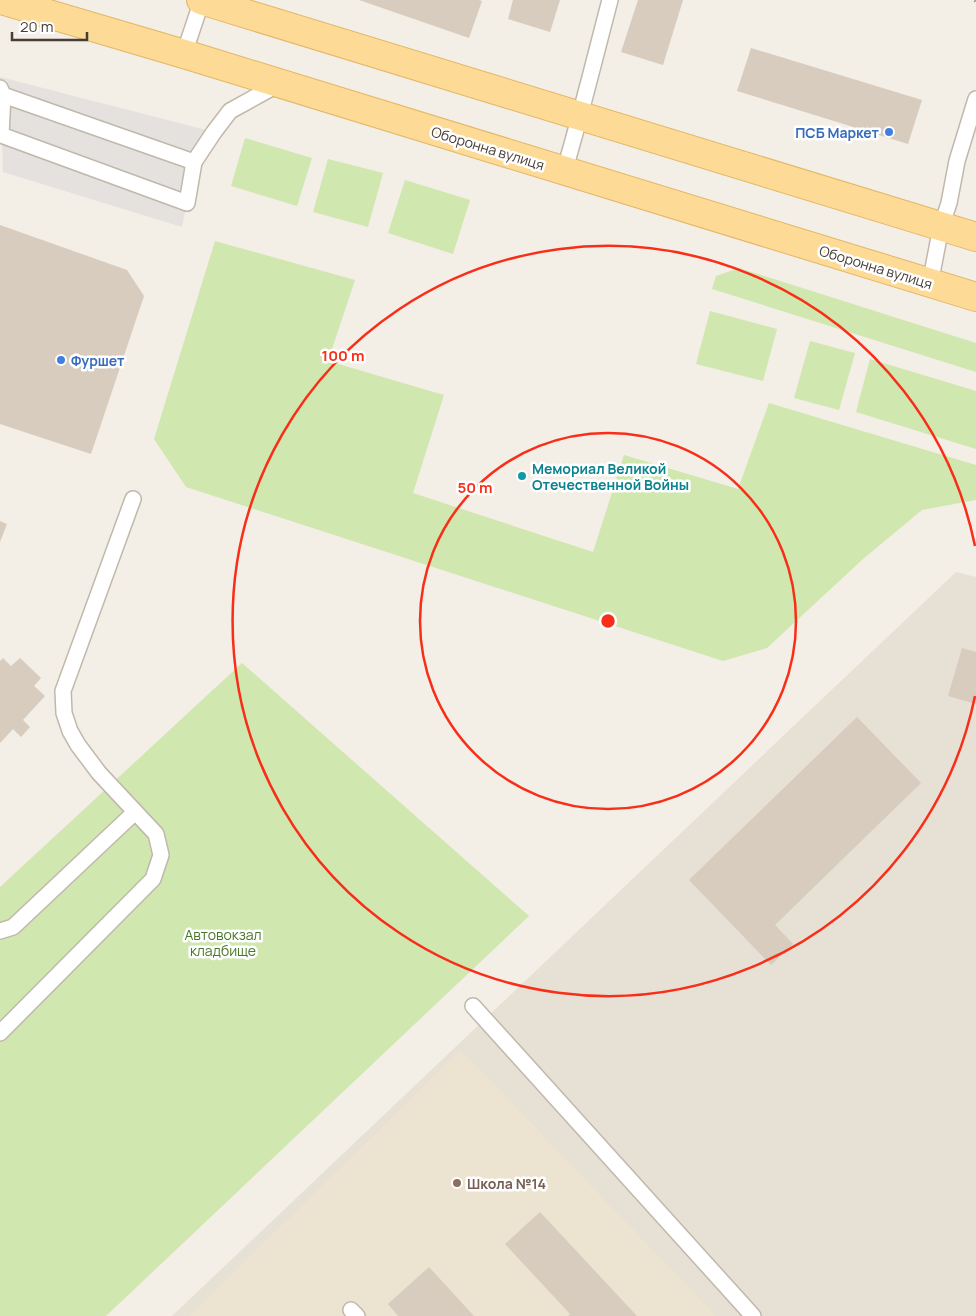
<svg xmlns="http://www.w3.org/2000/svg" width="976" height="1316" font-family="Manrope,sans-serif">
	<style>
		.residential { fill: #e7e0d4 }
		.education { fill: #ece3d0 }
		.green { fill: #d0e7af }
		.parking { fill: #e4e1de }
		.building { fill: #d7ccbe }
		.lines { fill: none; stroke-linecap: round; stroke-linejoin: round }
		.lane-casing { stroke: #c1b8ac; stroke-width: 18 }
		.primary-casing { stroke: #e3b664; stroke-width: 30 }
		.lane { stroke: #fff; stroke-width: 15 }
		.primary { stroke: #fdda95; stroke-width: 28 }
		.rail { stroke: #959595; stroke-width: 4; stroke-dasharray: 6 6; stroke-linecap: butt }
		.ring { fill: none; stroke: #f82e18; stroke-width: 2.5 }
		.shop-dot { fill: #3f7fe0; stroke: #fff; stroke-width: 2 }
		.culture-dot { fill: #0f9aa8; stroke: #fff; stroke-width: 2 }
		.education-dot { fill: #8d6e63; stroke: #fff; stroke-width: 2 }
		.labels { text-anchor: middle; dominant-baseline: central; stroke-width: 5; stroke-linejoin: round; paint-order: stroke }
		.shop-label { font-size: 14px; font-weight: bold; fill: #366cbe; stroke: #fff; text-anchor: end }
		.street-label { font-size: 14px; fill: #463e35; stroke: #fff }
		.culture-label { font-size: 14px; font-weight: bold; fill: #0d838f; stroke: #fff; text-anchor: start }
		.park-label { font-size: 14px; fill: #4a7729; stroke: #fff }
		.education-label { font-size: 14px; font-weight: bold; fill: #785e54; stroke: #fff; text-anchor: start }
		.centre { fill: #f82e18; stroke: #fff; stroke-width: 2.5 }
		.ring-label { font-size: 15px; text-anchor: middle; font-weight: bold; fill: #f82e18; stroke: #fff; stroke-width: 5; stroke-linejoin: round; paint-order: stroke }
	</style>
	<rect width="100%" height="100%" fill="#f3eee6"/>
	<path class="residential" d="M 956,572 L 976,577 L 976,1316 L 172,1316 Z"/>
	<path class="education" d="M 461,1050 L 716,1316 L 189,1316 Z"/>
	<g class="green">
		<path d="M 245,138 L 312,158 L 297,206 L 231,186 Z"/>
		<path d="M 328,159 L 383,173 L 368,227 L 313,212 Z"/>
		<path d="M 405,180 L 470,200 L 453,254 L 388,233 Z"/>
		<path d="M 215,241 L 355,280 L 328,361 L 444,395 L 413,493 L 593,552 L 624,455 L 738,489 L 769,403 L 976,465 L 976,500 L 922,510 L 863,559 L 767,648 L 723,661 L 186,487 L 154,439 Z"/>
		<path d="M 739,268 L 976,343 L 976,372 L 712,289 L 716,276 Z"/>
		<path d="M 710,311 L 777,329 L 763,381 L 696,364 Z"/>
		<path d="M 810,341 L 855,353 L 839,410 L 794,398 Z"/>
		<path d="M 870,359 L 976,391 L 976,449 L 856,412 Z"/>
		<path d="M 242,663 L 529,916 L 106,1316 L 0,1316 L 0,887 Z"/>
	</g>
	<path class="parking" d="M 0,77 L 214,132 L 194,162 L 182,227 L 3,172 Z"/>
	<g class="building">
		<path d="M 359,0 L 479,0 L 482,1 L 469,38 Z"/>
		<path d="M 513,0 L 560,0 L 550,32 L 508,19 Z"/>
		<path d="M 638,0 L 683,0 L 663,65 L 621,52 Z"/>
		<path d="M 751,48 L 922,100 L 908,144 L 737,91 Z"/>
		<path d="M 0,225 L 127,270 L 144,296 L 91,454 L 0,424 Z"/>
		<path d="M 0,521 L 7,524 L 0,542 Z"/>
		<path d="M 962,648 L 976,652 L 976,704 L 948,696 Z"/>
		<path d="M 3,658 L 11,666 L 20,658 L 41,678 L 34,686 L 45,696 L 23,720 L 30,727 L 21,737 L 13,729 L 0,743 L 0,661 Z"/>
		<path d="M 857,717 L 921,783 L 775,925 L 793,944 L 771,965 L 689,880 Z"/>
		<path d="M 540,1212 L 637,1316 L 568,1316 L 570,1314 L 505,1244 Z"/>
		<path d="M 429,1267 L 474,1316 L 398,1316 L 388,1304 Z"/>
	</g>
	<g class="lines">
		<defs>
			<g id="lane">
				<path d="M 184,54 L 202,0"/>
				<path d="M 0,88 L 3,95 L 194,162 L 214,132 L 230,111 L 279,84"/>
				<path d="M 3,95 L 1,135 L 187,203 L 194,162"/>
				<path d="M 564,172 C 581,115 595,57 610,0"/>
				<path d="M 930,284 L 941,227 L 949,203 L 957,161 L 976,99"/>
				<path d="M 0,931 L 13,927 L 135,812"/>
				<path d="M 473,1006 L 753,1316"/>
				<path d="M 0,1033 L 153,879 L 161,855 L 156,834 L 99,773 L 78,745 L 70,731 L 64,713 L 63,691 L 133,499"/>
				<path d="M 351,1310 L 357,1316"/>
			</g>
			<g id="primary">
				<path d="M 1,0 L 184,54 L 976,297"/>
				<path d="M 201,0 L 976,237"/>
			</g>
		</defs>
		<use href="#lane" class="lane-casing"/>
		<use href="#primary" class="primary-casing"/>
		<use href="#lane" class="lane"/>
		<use href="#primary" class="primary"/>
		<path class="rail" d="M 975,0 L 976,1"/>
	</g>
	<g class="ring">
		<circle cx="608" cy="621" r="188"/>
		<path d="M975 696A375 375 0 1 1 975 546"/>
	</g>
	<g class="shop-dot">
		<circle cx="889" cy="132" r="5"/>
		<circle cx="61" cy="360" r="5"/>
	</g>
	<circle class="culture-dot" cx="522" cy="476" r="5"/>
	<circle class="education-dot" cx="457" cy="1183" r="5"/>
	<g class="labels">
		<g class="shop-label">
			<text x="879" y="132">ПСБ Маркет</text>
			<text x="71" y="360" text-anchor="start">Фуршет</text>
		</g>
		<g class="street-label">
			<text transform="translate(488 148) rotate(17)">Оборонна вулиця</text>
			<text transform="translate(876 267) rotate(17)">Оборонна вулиця</text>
		</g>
		<g class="culture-label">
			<text x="532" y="468">Мемориал Великой<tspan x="532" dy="16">Отечественной Войны</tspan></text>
		</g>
		<g class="park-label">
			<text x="223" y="934">Автовокзал<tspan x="223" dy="16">кладбище</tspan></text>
		</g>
		<g class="education-label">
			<text x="467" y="1183">Школа №14</text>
		</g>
	</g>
	<circle cx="608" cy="621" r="8" class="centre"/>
	<g class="ring-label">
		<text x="343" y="361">100 m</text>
		<text x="475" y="493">50 m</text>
	</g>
	<path d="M12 32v8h75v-8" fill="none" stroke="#463e35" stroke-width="2.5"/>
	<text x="20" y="32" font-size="15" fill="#463e35" stroke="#ffffff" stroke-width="4" paint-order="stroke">20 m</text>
</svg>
